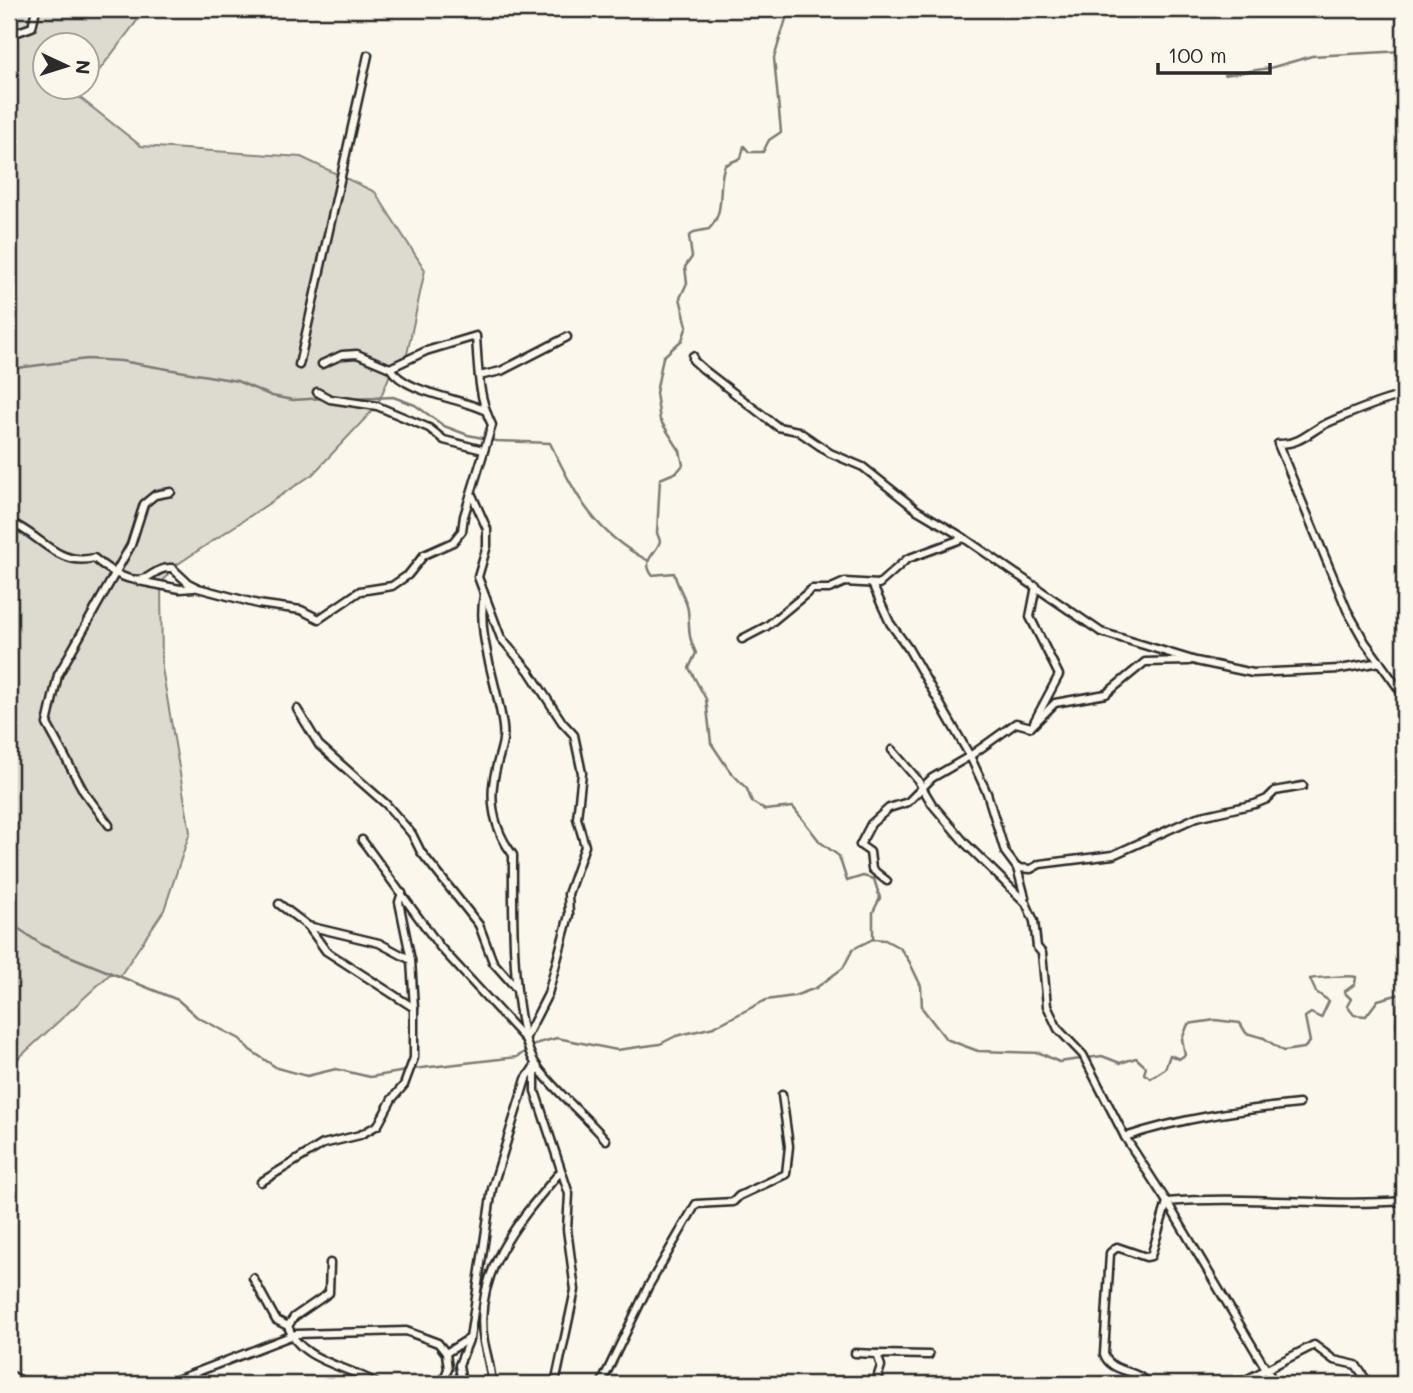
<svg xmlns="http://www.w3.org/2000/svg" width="1413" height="1393" font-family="Mali,sans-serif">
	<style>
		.green { fill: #dddad0; stroke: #84827e; stroke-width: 2 }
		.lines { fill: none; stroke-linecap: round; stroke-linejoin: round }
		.stream { stroke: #7b7a75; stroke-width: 2.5 }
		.minor-casing { stroke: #2b2b2b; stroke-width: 11 }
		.minor { stroke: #fbf7ec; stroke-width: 6 }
	</style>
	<rect width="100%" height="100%" fill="#fbf7ec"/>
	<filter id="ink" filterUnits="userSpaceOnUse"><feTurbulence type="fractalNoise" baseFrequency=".0143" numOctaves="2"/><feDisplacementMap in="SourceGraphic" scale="14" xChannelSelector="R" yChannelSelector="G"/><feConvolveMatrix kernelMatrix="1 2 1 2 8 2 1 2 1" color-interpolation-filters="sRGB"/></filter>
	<g filter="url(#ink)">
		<path class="green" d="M 9,9 L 146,9 L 88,85 L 88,46 L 46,46 L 46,88 L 85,88 L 79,97 L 141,146 L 301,157 L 375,192 L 425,270 L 406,359 L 391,372 L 377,406 L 313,474 L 172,568 L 161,584 L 162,668 L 190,832 L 164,910 L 120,976 L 110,974 L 9,1067 Z"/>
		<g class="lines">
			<g class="stream">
				<path d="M 789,9 L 774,58 L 781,132 L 769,140 L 763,152 L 749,152 L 744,146 L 741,158 L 725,165 C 716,188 727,210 709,229 L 694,232 L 689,237 L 692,257 L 685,267 L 687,283 L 680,298 L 687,326 L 682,340 L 663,357 L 656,393 L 660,420 L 680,451 L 683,465 L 677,472 L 660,479 L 657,533 L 660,541 C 656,555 641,559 652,575 L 674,573 C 677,586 686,598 688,610 C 690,629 687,635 696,653 L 689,668 L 706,699 L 711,743 L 729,770 L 747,789 L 752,802 L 765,810 L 793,807 L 820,842 L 839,856 L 847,881 L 863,876 L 874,879 L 880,898 L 873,912 L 873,939"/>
				<path d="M 1224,75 L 1270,68 L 1312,56 L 1404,51"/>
				<path d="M 9,369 L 87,359 L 121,361 L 237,381 L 272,396 L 293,400 L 324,398"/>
				<path d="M 352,399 L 393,397 L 415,405 L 444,426 L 468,435 L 497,441 L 550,443 C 576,495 593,532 647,560"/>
				<path d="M 9,922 L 42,945 L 178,1000 L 197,1017 L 240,1039 L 250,1050 L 277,1068 L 307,1076 L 336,1069 L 370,1077 L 406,1071"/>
				<path d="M 413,1069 L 517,1057 L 538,1043 L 557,1038 L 617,1050 L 660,1044 L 676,1036 L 714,1027 L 766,1000 L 794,996 L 816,988 L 843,968 L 853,949 L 873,939 L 885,940 L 900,948 L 909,961 L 921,986 L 922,1008 L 946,1039 L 978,1051 L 1040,1053 L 1059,1062 L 1102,1056 L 1120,1063 L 1136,1058 L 1146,1067 L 1144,1074 L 1151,1078 L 1165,1069 L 1170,1055 L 1179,1059 L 1185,1055 L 1182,1039 L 1188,1024 L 1215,1020 L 1240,1023 L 1246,1033 L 1264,1038 L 1283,1051 L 1304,1048 L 1310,1042 L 1305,1017 L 1311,1013 L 1321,1018 L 1329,1001 L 1316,992 L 1310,979 C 1315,978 1351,975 1356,977 L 1355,984 L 1344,992 L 1351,999 L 1347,1006 L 1354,1015 L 1366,1016 L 1378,1000 L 1400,994 L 1396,1025 L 1398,1030 L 1404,1029"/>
			</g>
			<defs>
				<g id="minor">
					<path d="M 9,41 L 15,33 L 32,27 L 36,9"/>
					<path d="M 693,356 L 693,360 L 703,369 L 778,427 L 798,431 L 830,453 L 863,467 L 917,510 L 961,536 L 1101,632 L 1196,661 L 1253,673 L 1340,669 L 1380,662"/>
					<path d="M 299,365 L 368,55"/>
					<path d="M 390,368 C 405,393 460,398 484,410"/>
					<path d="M 479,376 L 501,371 L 567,337"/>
					<path d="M 317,392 L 330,399 L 377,406 L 429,428 L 444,440 L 483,450"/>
					<path d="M 1404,395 C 1378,401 1356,411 1332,421 C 1309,430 1304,444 1278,444 L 1347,610 L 1365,642 L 1404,696"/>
					<path d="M 472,495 L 487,529 L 487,546 L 478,577 L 501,638 L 529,671 L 562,722 L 574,735 L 582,773 L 577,818 L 585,846 L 568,894 L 569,915 L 548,994 L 525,1039"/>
					<path d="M 9,522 C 40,533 56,567 94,558 C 106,568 129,585 146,578 C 155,573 161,567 172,568 L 188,583 L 198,588 L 258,604 L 301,610 L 319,619 L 360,591 L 392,586 L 408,575 L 424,555 L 453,542 L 462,531 L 464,516 L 492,425 C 478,397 478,367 476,336 L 426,351 L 390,368 L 357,354 L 342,355 L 322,364"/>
					<path d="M 139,581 L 180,589 L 194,588"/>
					<path d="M 873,586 L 890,623 L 908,648 L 970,756 L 932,778 L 908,802 L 889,808 L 871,824 L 860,845 L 870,852 L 872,869 L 887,881"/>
					<path d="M 484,595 C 476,636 498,685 503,727 C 505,743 499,754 496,769 C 488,800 494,830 513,855 C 513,903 510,1028 537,1066 C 556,1093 584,1114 606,1140"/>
					<path d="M 742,639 L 767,626 L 812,589 L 829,589 L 845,582 L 879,584 L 907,559 L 964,538"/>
					<path d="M 297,709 L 319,745 L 386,804 L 412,834 L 421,852 L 479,925 L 493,962 L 516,988"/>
					<path d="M 1034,722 L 1059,675 L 1030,617 L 1036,586"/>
					<path d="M 892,750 L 917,779 L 932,804 L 965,843 L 1026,903 L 1034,921 L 1037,947 L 1042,953 L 1047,1006 L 1058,1029 L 1083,1055 L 1125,1137"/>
					<path d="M 109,825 L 84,792 L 47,724 L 58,675 L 131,545 L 144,504 L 155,495 L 171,492"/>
					<path d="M 362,840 L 440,947 L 524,1038"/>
					<path d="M 1017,868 L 1031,869 L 1040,864 L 1113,855 L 1197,817 L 1255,804 L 1267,799 L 1275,791 L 1303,786"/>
					<path d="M 1025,897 L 1017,868 L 1005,852 L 987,793 L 970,756 L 1016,723 L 1031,727 L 1055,703 L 1106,694 L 1145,662 L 1189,661"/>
					<path d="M 279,904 L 308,926 L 379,943 L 411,960"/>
					<path d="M 308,926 L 326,951 L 414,1008"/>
					<path d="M 535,1064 L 535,1091 L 569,1194 L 567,1229 L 575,1290 L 555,1384"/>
					<path d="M 261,1182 L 323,1144 L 360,1135 L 378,1125 L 392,1099 L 404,1085 L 414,1058 L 414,1008 L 411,960 L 399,902 L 402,893"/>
					<path d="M 330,1263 L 329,1293 L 294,1317 L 288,1326 C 299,1362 350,1366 377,1384"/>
					<path d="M 253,1278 L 276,1320 L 288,1326"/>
					<path d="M 446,1353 L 470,1338 L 492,1189 L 526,1079 L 534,1067"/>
					<path d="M 855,1353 L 877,1354"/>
					<path d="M 9,1374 L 27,1384"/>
					<path d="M 166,1384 L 296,1334 L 406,1331 L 438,1343 L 446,1353 L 448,1369 L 442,1384"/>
					<path d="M 462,1384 L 459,1365 L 469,1340"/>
					<path d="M 492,1384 C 491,1369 487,1356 484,1342 C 472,1273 520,1219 561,1171"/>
					<path d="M 601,1384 L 648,1287 L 696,1204 L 733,1202 L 739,1196 L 786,1174 L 789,1146 L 782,1095"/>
					<path d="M 875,1384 L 881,1366 L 877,1354 L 929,1355"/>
					<path d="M 1147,1384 C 1137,1368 1111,1374 1104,1354 L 1110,1253 L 1117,1247 L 1146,1257 L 1151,1256 L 1167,1202 L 1125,1137 C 1181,1118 1240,1110 1299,1104"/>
					<path d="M 1238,1384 L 1314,1345 L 1334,1360 L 1356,1365 L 1369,1384"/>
					<path d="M 1275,1384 L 1167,1202 C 1246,1195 1325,1207 1404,1201"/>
				</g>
			</defs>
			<use href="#minor" class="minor-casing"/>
			<use href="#minor" class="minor"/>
		</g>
	</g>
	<rect width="1413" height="1393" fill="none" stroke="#fbf7ec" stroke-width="35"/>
	<rect x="18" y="18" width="1378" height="1358" fill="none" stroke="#2b2b2b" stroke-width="2.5" filter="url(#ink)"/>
	<g transform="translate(66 66) rotate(94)"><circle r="33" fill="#fbf7ec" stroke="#a8a59f" stroke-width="2"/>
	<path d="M0-5L12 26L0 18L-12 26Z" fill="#2b2b2b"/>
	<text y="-10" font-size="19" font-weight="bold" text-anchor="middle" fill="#2b2b2b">N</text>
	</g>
	<path d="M1158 63v10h112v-10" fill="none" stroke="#2b2b2b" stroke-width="3.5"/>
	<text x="1168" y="63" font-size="21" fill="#2b2b2b" stroke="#fbf7ec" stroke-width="5" paint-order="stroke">100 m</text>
</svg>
